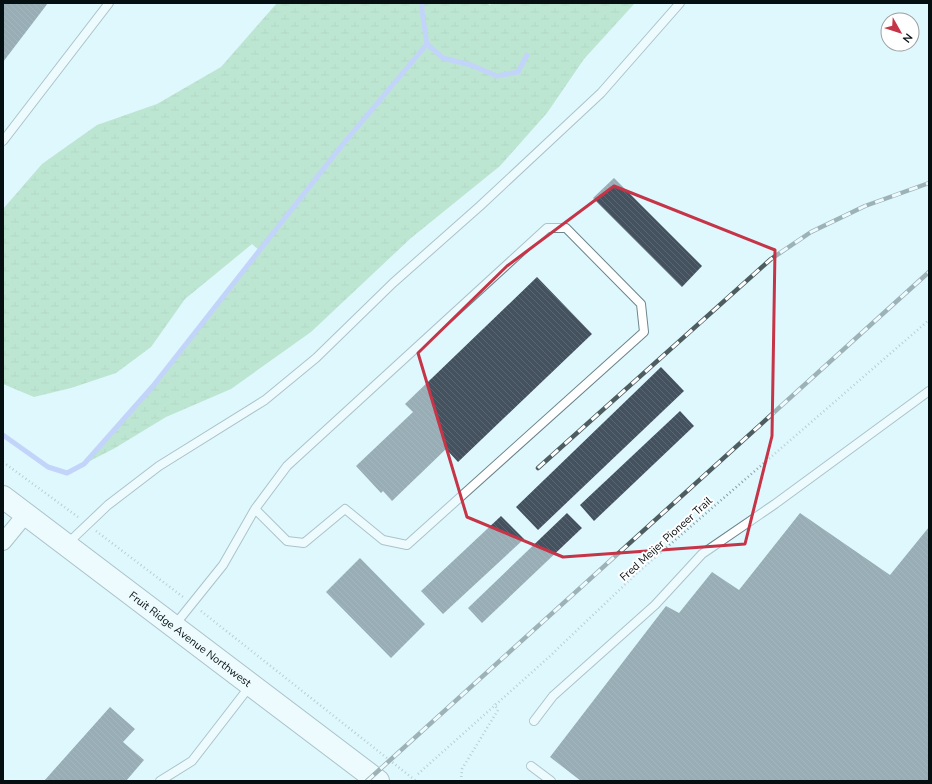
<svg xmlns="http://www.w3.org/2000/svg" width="932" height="784" font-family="'Nunito Sans',sans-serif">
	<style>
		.wetland { fill: url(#wetland-marsh) }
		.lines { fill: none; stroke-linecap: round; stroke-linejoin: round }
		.stream { stroke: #a3a9f5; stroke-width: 5 }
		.building { fill: url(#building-back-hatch) }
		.service-casing { stroke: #6c848a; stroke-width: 10 }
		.minor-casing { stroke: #6c848a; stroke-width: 18 }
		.secondary-casing { stroke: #6c848a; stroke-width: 24 }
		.path { stroke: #899da1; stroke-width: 2.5; stroke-dasharray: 1 3; stroke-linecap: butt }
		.service { stroke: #fff; stroke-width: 8 }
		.minor { stroke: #fff; stroke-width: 16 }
		.secondary { stroke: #fff; stroke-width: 22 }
		.rail-casing { stroke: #4e5d60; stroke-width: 4.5 }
		.rail { stroke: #fff; stroke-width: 3; stroke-dasharray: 9; stroke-linecap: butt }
		.marked { fill: none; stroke: #c53447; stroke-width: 3; stroke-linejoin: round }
		.labels { text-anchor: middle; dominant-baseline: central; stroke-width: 4; stroke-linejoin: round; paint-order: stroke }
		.street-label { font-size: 11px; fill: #050e10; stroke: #fff }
	</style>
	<defs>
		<pattern id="wetland-marsh" width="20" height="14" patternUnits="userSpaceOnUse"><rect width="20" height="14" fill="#92d19b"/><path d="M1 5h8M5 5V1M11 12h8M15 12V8" fill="none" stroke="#7cb284"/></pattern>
		<pattern id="building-back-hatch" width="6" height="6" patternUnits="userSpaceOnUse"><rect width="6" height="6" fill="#445260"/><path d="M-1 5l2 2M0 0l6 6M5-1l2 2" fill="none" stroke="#5a6671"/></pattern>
	</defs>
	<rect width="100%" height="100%" fill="#def8fe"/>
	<path class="wetland" d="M 277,3 L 488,3 L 489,5 L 494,3 L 635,3 L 584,59 L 547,113 L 500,166 L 411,238 L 311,332 L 231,389 L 166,417 L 115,448 L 84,464 L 153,386 L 259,250 L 252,244 L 185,299 L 151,347 L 116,373 L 71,388 L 34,397 L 3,384 L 3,209 L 42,164 L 97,125 L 157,104 L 221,67 Z"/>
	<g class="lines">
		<g class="stream">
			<path d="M 422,3 L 422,11 L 427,44 L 443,58 L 471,65 L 497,76 L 518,72 L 527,55"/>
			<path d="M 3,435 L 48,467 L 67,473 L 84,464 L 153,386 L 343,144 L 427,44"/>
		</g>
	</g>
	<g class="building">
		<path d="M 3,3 L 48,3 L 3,62 Z"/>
		<path d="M 614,178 L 702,266 L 682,287 L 593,198 Z"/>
		<path d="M 537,277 L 592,334 L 458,462 L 446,449 L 392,501 L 383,491 L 381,493 L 356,466 L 413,412 L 405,404 Z"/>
		<path d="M 661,367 L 684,391 L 538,530 L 516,507 Z"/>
		<path d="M 680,411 L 694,426 L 594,521 L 580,505 Z"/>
		<path d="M 567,513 L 582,528 L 482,623 L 468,608 Z"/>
		<path d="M 800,513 L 890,575 L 929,527 L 929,781 L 581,781 L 550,757 L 666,606 L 679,613 L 712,572 L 739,590 Z"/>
		<path d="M 501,516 L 524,539 L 443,614 L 421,591 Z"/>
		<path d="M 360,558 L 425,624 L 391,658 L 326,592 Z"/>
		<path d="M 110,707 L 135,729 L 123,742 L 144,760 L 126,781 L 44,781 Z"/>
	</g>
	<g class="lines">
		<defs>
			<g id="service">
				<path d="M 3,141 L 109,3"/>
				<path d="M 67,544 L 108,505 L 159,466 L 265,400 L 316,358 L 393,283 L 480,206 L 601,93 L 680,3"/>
				<path d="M 174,626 L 223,565 L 255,509 L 287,466 L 547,228 L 566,228 L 641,304 L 644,332 L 407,545 L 383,540 L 345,509 L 304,543 L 287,541 L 255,509"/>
				<path d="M 534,721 L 553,696 L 655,605 L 702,554 L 775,504 L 929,391"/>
				<path d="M 531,766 L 551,781"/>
				<path d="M 160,781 L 192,761 L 250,686"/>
			</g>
			<path id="minor" d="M 3,542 L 26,514"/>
			<g id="secondary">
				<path id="s1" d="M 3,497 L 378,781"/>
			</g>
		</defs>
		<use href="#service" class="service-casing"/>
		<use href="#minor" class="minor-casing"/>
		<use href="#secondary" class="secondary-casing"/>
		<g class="path">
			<path d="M 3,462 L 78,517"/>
			<path d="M 96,531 L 183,597"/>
			<path d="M 201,611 L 416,781"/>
			<path d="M 418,774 L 549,657 L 636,574 L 929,320"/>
			<path d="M 461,781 L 462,769 L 498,710 L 494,704"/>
		</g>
		<use href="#service" class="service"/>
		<use href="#minor" class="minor"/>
		<use href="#secondary" class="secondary"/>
		<defs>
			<g id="rail">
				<path d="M 538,468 L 771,259 L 811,232 L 865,206 L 929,183"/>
				<path d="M 367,781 L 929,272"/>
			</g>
		</defs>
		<use href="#rail" class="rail-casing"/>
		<use href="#rail" class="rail"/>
	</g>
	<path d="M0 0H932V784H0ZM 614,186 L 775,250 L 772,436 L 745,544 L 563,557 L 467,517 L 418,353 L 507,266 Z" fill="#def8fe" fill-opacity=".55" fill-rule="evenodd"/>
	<path class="marked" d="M 614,186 L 775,250 L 772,436 L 745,544 L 563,557 L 467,517 L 418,353 L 507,266 Z"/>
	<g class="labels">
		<g class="street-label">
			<text transform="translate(666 539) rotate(-42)">Fred Meijer Pioneer Trail</text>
			<text stroke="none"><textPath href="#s1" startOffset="235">Fruit Ridge Avenue Northwest</textPath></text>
		</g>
	</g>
	<rect width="932" height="784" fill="none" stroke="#050e10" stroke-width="8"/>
	<g transform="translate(900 32) rotate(129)"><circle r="19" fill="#ffffff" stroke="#9b9f9f"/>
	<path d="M0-3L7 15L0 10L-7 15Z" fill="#c53447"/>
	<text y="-6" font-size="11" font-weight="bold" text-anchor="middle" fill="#050e10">N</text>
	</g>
</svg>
